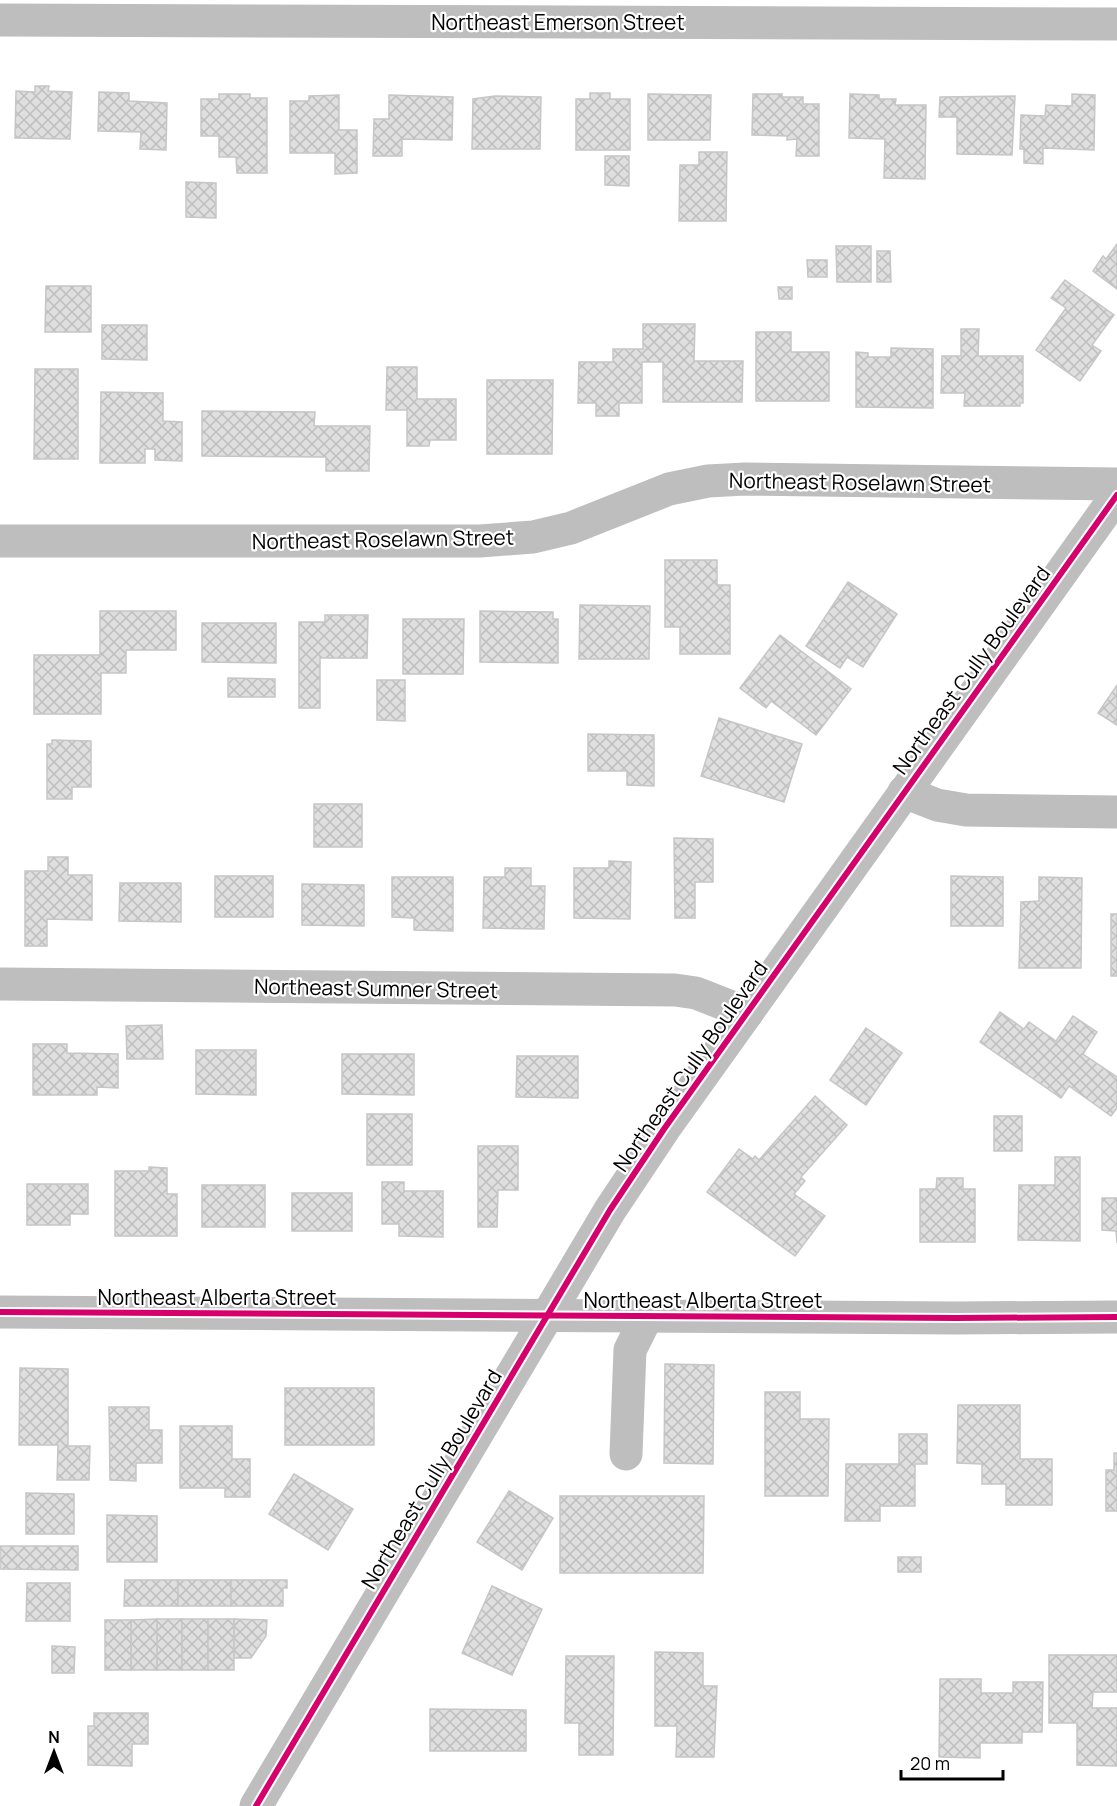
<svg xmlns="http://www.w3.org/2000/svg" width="1117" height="1806" font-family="Manrope,sans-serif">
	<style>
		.building { fill: url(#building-cross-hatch); stroke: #c6c6c6; stroke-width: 1.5 }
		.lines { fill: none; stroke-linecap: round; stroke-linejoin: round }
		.minor { stroke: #bebebe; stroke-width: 33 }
		.major { stroke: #bebebe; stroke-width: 33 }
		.cycleway-casing { stroke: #fff; stroke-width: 10 }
		.cycleway { stroke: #d6006c; stroke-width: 6 }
		.labels { text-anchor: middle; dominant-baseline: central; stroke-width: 4.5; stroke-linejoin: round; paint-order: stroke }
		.street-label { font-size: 21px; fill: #000; stroke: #fff }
	</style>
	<defs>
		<pattern id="building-cross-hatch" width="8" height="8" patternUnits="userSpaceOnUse" patternTransform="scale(1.5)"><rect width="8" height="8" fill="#dfdfdf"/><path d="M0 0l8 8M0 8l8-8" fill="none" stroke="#bebebe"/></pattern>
	</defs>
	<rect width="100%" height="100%" fill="#fff"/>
	<g class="building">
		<path d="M 35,86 L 49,86 L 48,91 L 72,92 L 70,139 L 15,138 L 16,91 L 35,92 Z"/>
		<path d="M 99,92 L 129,93 L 129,101 L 167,103 L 166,150 L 140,149 L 141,132 L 98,131 Z"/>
		<path d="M 590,93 L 610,93 L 610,99 L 630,99 L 630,150 L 576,150 L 576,99 L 590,99 Z"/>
		<path d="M 219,94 L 250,94 L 250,98 L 267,98 L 267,173 L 237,173 L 236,157 L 219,157 L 219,136 L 201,136 L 201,99 L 219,99 Z"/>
		<path d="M 648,94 L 711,95 L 710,140 L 648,140 Z"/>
		<path d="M 753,94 L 782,94 L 782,97 L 803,97 L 803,104 L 819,104 L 819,156 L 796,156 L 797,139 L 787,140 L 787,136 L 752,135 Z"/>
		<path d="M 850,94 L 879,95 L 879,99 L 896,99 L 895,105 L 926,105 L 925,179 L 884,178 L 885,139 L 849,138 Z"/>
		<path d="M 1072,94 L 1095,95 L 1094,150 L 1043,148 L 1043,164 L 1024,163 L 1024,149 L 1020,149 L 1021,115 L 1045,116 L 1046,105 L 1072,106 Z"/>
		<path d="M 339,95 L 339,130 L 357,130 L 357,173 L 335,174 L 335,153 L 290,153 L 290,101 L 309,101 L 309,96 Z"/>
		<path d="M 389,95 L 453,97 L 452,140 L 402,139 L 402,156 L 373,156 L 374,119 L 389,119 Z"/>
		<path d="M 495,96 L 541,97 L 540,149 L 472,149 L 473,99 Z"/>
		<path d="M 1015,96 L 1012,155 L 957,154 L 957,117 L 939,117 L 940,97 Z"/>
		<path d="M 699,152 L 727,152 L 726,221 L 679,221 L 680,165 L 699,165 Z"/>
		<path d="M 605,156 L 629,156 L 629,186 L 605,185 Z"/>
		<path d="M 186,182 L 216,183 L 216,218 L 186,217 Z"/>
		<path d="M 1117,244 L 1117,289 L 1093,271 L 1103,256 L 1106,259 Z"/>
		<path d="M 836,246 L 871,246 L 871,282 L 837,282 Z"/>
		<path d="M 877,251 L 890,251 L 891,282 L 877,282 Z"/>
		<path d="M 807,260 L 827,260 L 827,277 L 808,277 Z"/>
		<path d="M 1065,280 L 1114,315 L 1092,345 L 1101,351 L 1080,381 L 1036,350 L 1066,308 L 1051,298 Z"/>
		<path d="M 46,286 L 91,286 L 91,332 L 45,332 Z"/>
		<path d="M 778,287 L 792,287 L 792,299 L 779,299 Z"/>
		<path d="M 643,324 L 695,324 L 694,361 L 743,361 L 742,402 L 663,402 L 663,362 L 642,362 L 642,403 L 619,403 L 619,416 L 596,416 L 596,403 L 578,403 L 579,362 L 613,362 L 613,349 L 643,349 Z"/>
		<path d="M 102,325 L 147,325 L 147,360 L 102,359 Z"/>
		<path d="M 961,329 L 979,329 L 978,356 L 1023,356 L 1023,403 L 1020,403 L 1020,406 L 964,406 L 965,393 L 941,393 L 942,356 L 961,356 Z"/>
		<path d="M 756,332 L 791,332 L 791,352 L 829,352 L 829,401 L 756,401 Z"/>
		<path d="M 891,348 L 933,349 L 933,408 L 856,407 L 856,352 L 868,353 L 868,357 L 891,357 Z"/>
		<path d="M 387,367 L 417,367 L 417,399 L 456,399 L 456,440 L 430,440 L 429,446 L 407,446 L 407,410 L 386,410 Z"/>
		<path d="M 35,369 L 78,369 L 78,459 L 34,459 Z"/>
		<path d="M 487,380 L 553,380 L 552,454 L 487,454 Z"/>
		<path d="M 101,392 L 163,393 L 163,421 L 182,422 L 182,461 L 155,460 L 155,449 L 145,449 L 145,463 L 100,463 Z"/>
		<path d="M 202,411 L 315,412 L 314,426 L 370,426 L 369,471 L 326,471 L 326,457 L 202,456 Z"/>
		<path d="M 665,560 L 717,560 L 717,585 L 730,585 L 730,654 L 680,654 L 680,627 L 665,627 Z"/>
		<path d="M 848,582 L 897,614 L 863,667 L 847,657 L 840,668 L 806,646 Z"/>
		<path d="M 580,605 L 650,606 L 649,659 L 579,659 Z"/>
		<path d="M 100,611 L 176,611 L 176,650 L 126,650 L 126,673 L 101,673 L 101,714 L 34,714 L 34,655 L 100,655 Z"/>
		<path d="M 480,611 L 553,612 L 553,619 L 558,619 L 558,663 L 480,662 Z"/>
		<path d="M 325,615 L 368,615 L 367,658 L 320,658 L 320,708 L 299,708 L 299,622 L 325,622 Z"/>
		<path d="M 403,619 L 464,619 L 463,674 L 403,674 Z"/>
		<path d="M 202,623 L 276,623 L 276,663 L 202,662 Z"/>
		<path d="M 780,635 L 851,689 L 816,735 L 771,701 L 766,708 L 740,688 Z"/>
		<path d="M 228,678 L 275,679 L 275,697 L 228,697 Z"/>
		<path d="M 377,680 L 405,680 L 405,721 L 377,720 Z"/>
		<path d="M 1117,685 L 1117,725 L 1098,713 Z"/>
		<path d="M 719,718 L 802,744 L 784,802 L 701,776 Z"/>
		<path d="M 588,734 L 654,735 L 654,786 L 627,785 L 627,771 L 588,771 Z"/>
		<path d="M 52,740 L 91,741 L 91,787 L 72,787 L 72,799 L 47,799 L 47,744 L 52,744 Z"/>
		<rect x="314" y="804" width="48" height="43"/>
		<path d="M 674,838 L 713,839 L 713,882 L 695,882 L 695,918 L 675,918 Z"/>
		<path d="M 48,857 L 68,857 L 68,875 L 92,875 L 92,920 L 47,919 L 47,946 L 25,946 L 25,871 L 48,871 Z"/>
		<path d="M 609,861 L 631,862 L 630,919 L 574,918 L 574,868 L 609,868 Z"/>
		<path d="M 505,868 L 531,868 L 531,886 L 545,886 L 544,929 L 483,928 L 484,877 L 505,877 Z"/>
		<rect x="215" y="876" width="58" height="41"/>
		<path d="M 951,876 L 1003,877 L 1003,926 L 951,926 Z"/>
		<path d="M 392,877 L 453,877 L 453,931 L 414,930 L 414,918 L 392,917 Z"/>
		<path d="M 1039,877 L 1082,878 L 1081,968 L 1019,968 L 1021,902 L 1039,901 Z"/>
		<path d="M 120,883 L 181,883 L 181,922 L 119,921 Z"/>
		<path d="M 302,884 L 364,885 L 364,926 L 302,925 Z"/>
		<rect x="1111" y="914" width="6" height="62"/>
		<path d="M 1000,1012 L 1024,1029 L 1029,1022 L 1056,1041 L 1073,1016 L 1097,1032 L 1083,1054 L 1117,1077 L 1117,1108 L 1111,1116 L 1069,1086 L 1061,1098 L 980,1042 Z"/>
		<path d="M 162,1025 L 163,1059 L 127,1059 L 126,1026 Z"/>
		<path d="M 866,1028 L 902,1053 L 866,1105 L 830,1080 Z"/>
		<path d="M 33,1044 L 67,1044 L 67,1053 L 118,1054 L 118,1088 L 97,1087 L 97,1095 L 33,1095 Z"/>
		<path d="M 196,1050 L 256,1050 L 256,1095 L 196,1094 Z"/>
		<path d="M 342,1054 L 414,1054 L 414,1095 L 342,1094 Z"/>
		<path d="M 517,1056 L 578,1056 L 578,1098 L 516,1097 Z"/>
		<path d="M 815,1096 L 847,1125 L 801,1177 L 805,1181 L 794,1194 L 825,1216 L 795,1256 L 707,1192 L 739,1149 L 753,1159 L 755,1156 L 759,1160 Z"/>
		<rect x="367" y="1114" width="45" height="51"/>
		<rect x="994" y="1116" width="28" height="35"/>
		<path d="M 478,1146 L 518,1146 L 518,1190 L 498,1190 L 497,1227 L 478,1227 Z"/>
		<path d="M 1055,1157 L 1080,1157 L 1080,1241 L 1018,1240 L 1019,1185 L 1055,1185 Z"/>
		<path d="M 149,1167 L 167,1168 L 167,1194 L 177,1194 L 177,1236 L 115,1236 L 115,1171 L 149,1171 Z"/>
		<path d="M 937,1178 L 963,1178 L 963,1189 L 975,1189 L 975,1242 L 920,1242 L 920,1189 L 936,1189 Z"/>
		<path d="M 382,1182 L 404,1182 L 404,1191 L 443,1191 L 443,1237 L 399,1236 L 399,1224 L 382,1224 Z"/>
		<path d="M 27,1184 L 88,1184 L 88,1214 L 70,1214 L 70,1225 L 27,1225 Z"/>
		<rect x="202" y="1185" width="63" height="42"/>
		<rect x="292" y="1193" width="60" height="38"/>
		<path d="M 1102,1198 L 1117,1198 L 1117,1243 L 1116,1231 L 1102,1230 Z"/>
		<path d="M 665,1364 L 714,1365 L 713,1464 L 664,1463 Z"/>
		<path d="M 20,1368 L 68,1369 L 68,1446 L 90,1446 L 89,1480 L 57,1480 L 58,1445 L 19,1445 Z"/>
		<rect x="285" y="1388" width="89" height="57"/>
		<path d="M 765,1392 L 800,1392 L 800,1419 L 829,1419 L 828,1496 L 765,1496 Z"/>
		<path d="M 958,1405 L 1020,1405 L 1020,1459 L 1052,1459 L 1052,1505 L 1006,1505 L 1006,1484 L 982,1484 L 982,1464 L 957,1463 Z"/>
		<path d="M 109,1407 L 149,1407 L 149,1430 L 162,1430 L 162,1463 L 136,1463 L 136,1481 L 110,1480 Z"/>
		<path d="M 180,1426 L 232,1426 L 232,1459 L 250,1459 L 250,1497 L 225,1497 L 225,1488 L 180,1488 Z"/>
		<path d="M 899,1434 L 927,1434 L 927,1464 L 915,1464 L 915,1506 L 880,1506 L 880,1521 L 845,1521 L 846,1464 L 899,1464 Z"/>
		<path d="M 1114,1453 L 1117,1453 L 1117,1511 L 1106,1511 L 1106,1470 L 1114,1470 Z"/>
		<path d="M 294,1474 L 353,1509 L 328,1550 L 269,1514 Z"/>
		<path d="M 509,1491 L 553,1518 L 522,1570 L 477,1542 Z"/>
		<path d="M 26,1493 L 74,1494 L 74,1534 L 26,1534 Z"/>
		<path d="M 560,1496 L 704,1496 L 703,1573 L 560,1573 Z"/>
		<path d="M 107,1515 L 157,1516 L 157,1562 L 107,1562 Z"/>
		<path d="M 0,1546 L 78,1546 L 78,1570 L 0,1569 Z"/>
		<rect x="898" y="1557" width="23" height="15"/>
		<path d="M 125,1580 L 178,1580 L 178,1606 L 124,1606 Z"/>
		<rect x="178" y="1580" width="53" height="26"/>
		<path d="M 231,1580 L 287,1580 L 287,1588 L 283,1588 L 283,1606 L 231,1606 Z"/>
		<path d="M 27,1583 L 70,1583 L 70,1621 L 26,1621 Z"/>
		<path d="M 492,1586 L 542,1609 L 512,1675 L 462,1653 Z"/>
		<rect x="157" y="1619" width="25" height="51"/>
		<path d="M 157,1619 L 157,1670 L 131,1670 L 131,1620 Z"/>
		<rect x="182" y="1619" width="26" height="51"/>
		<rect x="208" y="1619" width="26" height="51"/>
		<path d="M 234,1619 L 267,1620 L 266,1636 L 251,1658 L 234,1658 Z"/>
		<rect x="105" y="1620" width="26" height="50"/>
		<path d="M 52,1646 L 75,1647 L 74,1673 L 52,1673 Z"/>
		<path d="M 655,1652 L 703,1653 L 703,1686 L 717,1686 L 714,1757 L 676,1757 L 677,1726 L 655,1726 Z"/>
		<path d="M 1049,1655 L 1117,1655 L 1117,1692 L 1093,1692 L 1092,1708 L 1117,1708 L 1117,1766 L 1077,1765 L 1077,1723 L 1049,1723 Z"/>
		<path d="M 566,1656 L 614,1656 L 613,1755 L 579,1755 L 579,1723 L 565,1723 Z"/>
		<path d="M 940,1679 L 981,1679 L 981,1693 L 1013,1693 L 1013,1682 L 1043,1682 L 1042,1732 L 1022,1732 L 1022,1743 L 980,1743 L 980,1758 L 939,1757 Z"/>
		<path d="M 430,1709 L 526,1710 L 526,1751 L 430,1751 Z"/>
		<path d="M 94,1713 L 148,1713 L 148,1744 L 132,1744 L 132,1766 L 88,1765 L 88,1726 L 94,1726 Z"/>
	</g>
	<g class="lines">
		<g class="minor">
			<path d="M 0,20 L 1117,24"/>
			<path d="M 0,541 L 480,541 L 533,537 L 571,528 L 669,489 L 708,481 L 745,479 L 1117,484"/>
			<path d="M 904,792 L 937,805 L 966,810 L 1117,812"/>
			<path d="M 0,984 L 675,990 L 696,993 L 747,1013"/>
			<path d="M 0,1312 L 956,1318 L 1117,1317"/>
			<path d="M 626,1454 L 630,1350 L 647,1316"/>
		</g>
		<path class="major" d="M 256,1806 L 610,1210 L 664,1129 L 1117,495"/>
		<defs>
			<g id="cycleway">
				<path d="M 0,1312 L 956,1318 L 1117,1317"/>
				<path d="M 256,1806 L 610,1210 L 664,1129 L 1117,495"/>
			</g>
		</defs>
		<use href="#cycleway" class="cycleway-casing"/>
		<use href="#cycleway" class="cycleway"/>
	</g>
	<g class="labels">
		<g class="street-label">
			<text x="558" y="22">Northeast Emerson Street</text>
			<text transform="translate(860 482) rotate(1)">Northeast Roselawn Street</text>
			<text transform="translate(383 539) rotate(-1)">Northeast Roselawn Street</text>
			<text transform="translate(971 670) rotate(-54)">Northeast Cully Boulevard</text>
			<text transform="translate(376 988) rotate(1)">Northeast Sumner Street</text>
			<text transform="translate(690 1066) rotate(-55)">Northeast Cully Boulevard</text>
			<text x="217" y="1297">Northeast Alberta Street</text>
			<text x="703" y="1300">Northeast Alberta Street</text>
			<text transform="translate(431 1479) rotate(-59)">Northeast Cully Boulevard</text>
		</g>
	</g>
	<g transform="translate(54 1752)" stroke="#ffffff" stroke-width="4.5" paint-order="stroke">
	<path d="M0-4.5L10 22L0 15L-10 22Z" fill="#000000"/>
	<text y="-9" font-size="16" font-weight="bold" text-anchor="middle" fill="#000000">N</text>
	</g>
	<path d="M901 1770v9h102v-9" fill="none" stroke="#000000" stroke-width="3"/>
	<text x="910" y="1770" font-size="18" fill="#000000" stroke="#ffffff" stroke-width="4.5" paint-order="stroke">20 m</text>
</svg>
